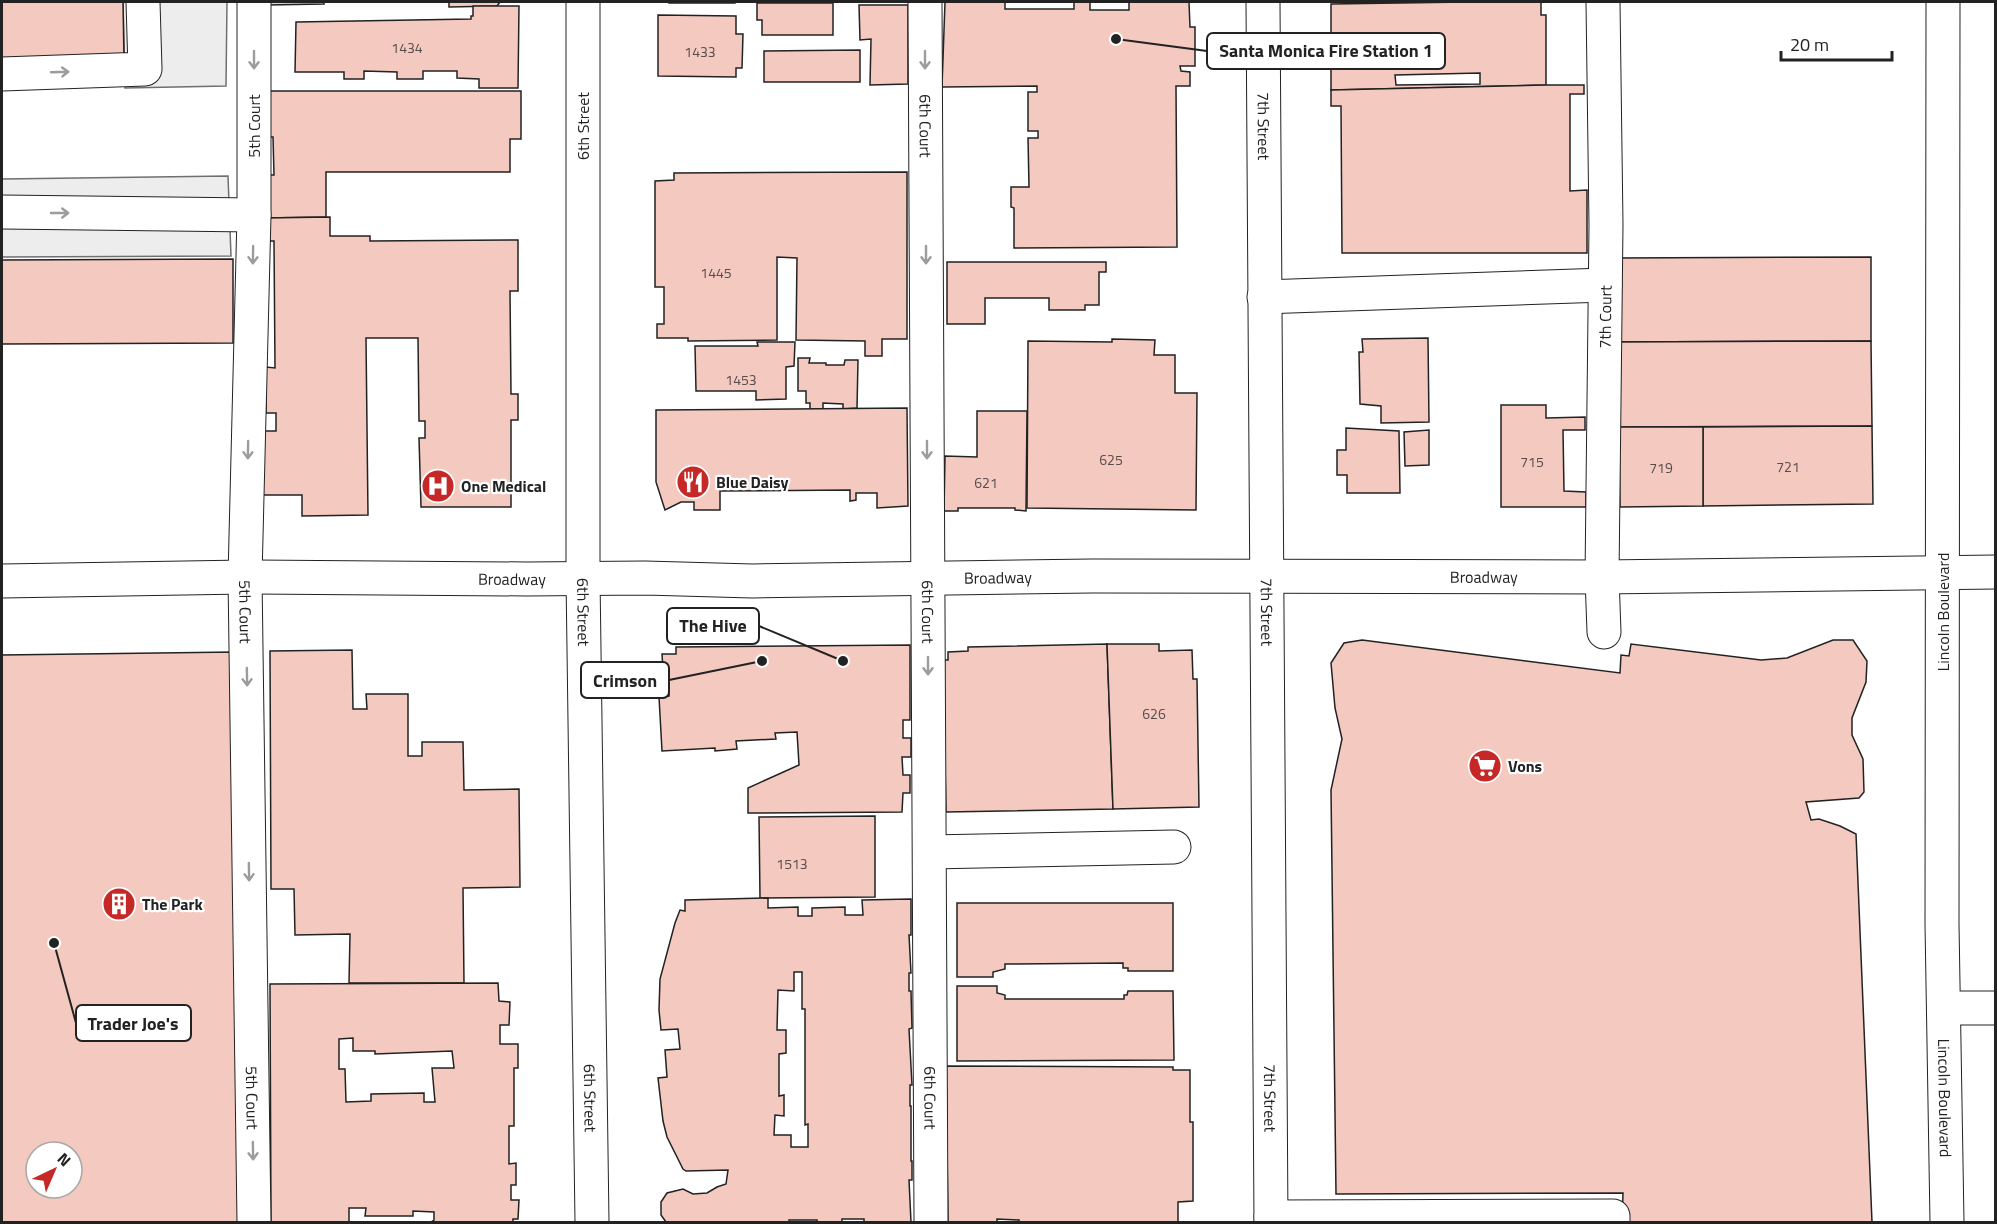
<svg xmlns="http://www.w3.org/2000/svg" width="1997" height="1224" font-family="'Titillium Web',sans-serif">
	<style>
		.parking { fill: #ededed; stroke: #6f6f6f; stroke-width: 1.5 }
		.building { fill: #f3c9c0; stroke: #222; stroke-width: 1.5; fill-rule: evenodd }
		.lines { fill: none; stroke-linecap: round; stroke-linejoin: round }
		.minor-casing { stroke: #222; stroke-width: 35 }
		.major-casing { stroke: #222; stroke-width: 35 }
		.minor { stroke: #fff; stroke-width: 33 }
		.major { stroke: #fff; stroke-width: 33 }
		.oneway { stroke: #9c9c9c }
		.labels { text-anchor: middle; dominant-baseline: central; stroke-width: 4.5; stroke-linejoin: round; paint-order: stroke }
		.number-label { font-size: 14px; fill: #564c4a }
		.street-label { font-size: 16px; fill: #222; stroke: #fff }
		.poi-label { font-size: 16px; font-weight: bold; fill: #222; stroke: #fff; text-anchor: start }
		.leader { fill: none; stroke: #222; stroke-width: 2 }
		.callout-dot { fill: #222; stroke: #fff; stroke-width: 2 }
		.callout { fill: #fff; stroke: #222; stroke-width: 2 }
		.callout-label { font-size: 18px; text-anchor: middle; font-weight: bold; fill: #222 }
	</style>
	<rect width="100%" height="100%" fill="#fff"/>
	<g class="parking">
		<path d="M 123,2 L 227,2 L 226,86 L 125,88 Z"/>
		<path d="M 228,176 L 231,256 L 2,257 L 2,179 Z"/>
	</g>
	<g class="building">
		<path d="M 2,2 L 123,2 L 124,59 L 2,70 Z"/>
		<path d="M 267,2 L 324,2 L 324,4 L 267,5 Z"/>
		<path d="M 449,2 L 500,2 L 497,6 L 449,7 Z"/>
		<rect x="669" y="2" width="66" height="1"/>
		<path d="M 939,2 L 1005,2 L 1005,9 L 1074,9 L 1074,2 L 1090,2 L 1090,10 L 1129,10 L 1129,2 L 1189,2 L 1190,27 L 1195,27 L 1195,66 L 1180,66 L 1181,71 L 1190,72 L 1190,86 L 1176,86 L 1177,247 L 1014,248 L 1014,208 L 1011,207 L 1011,187 L 1029,187 L 1028,138 L 1038,138 L 1038,131 L 1028,131 L 1028,92 L 1037,92 L 1037,86 L 942,87 L 945,2 Z"/>
		<path d="M 1343,2 L 1439,2 L 1343,3 Z"/>
		<path d="M 1467,2 L 1541,2 L 1541,15 L 1546,15 L 1546,85 L 1331,90 L 1331,4 ZM 1480,73 L 1480,84 L 1396,85 L 1395,75 Z"/>
		<path d="M 757,3 L 833,3 L 833,35 L 762,35 L 762,20 L 757,20 Z"/>
		<path d="M 859,5 L 908,5 L 908,84 L 870,85 L 871,39 L 860,40 Z"/>
		<path d="M 473,6 L 519,6 L 518,88 L 479,88 L 479,79 L 457,78 L 457,71 L 423,71 L 423,79 L 397,79 L 397,72 L 364,71 L 364,79 L 344,79 L 344,72 L 295,72 L 296,22 L 471,19 L 471,16 L 473,16 Z"/>
		<path d="M 658,15 L 736,16 L 736,34 L 743,34 L 742,68 L 736,68 L 736,77 L 658,76 Z"/>
		<path d="M 860,50 L 860,82 L 764,82 L 764,51 Z"/>
		<path d="M 1546,85 L 1584,85 L 1584,94 L 1570,94 L 1570,191 L 1587,190 L 1587,253 L 1342,253 L 1341,106 L 1331,106 L 1331,90 Z"/>
		<path d="M 266,91 L 521,91 L 521,139 L 510,139 L 510,172 L 326,172 L 326,217 L 264,218 L 264,175 L 274,175 L 273,137 L 267,137 Z"/>
		<path d="M 907,172 L 907,339 L 882,339 L 882,356 L 865,356 L 865,341 L 796,340 L 797,258 L 777,257 L 777,340 L 688,341 L 688,338 L 657,338 L 657,324 L 664,324 L 664,287 L 655,287 L 655,181 L 674,180 L 674,173 Z"/>
		<path d="M 330,217 L 330,236 L 370,236 L 370,241 L 518,240 L 518,291 L 510,291 L 511,394 L 518,394 L 518,420 L 511,420 L 511,507 L 421,507 L 419,438 L 425,438 L 425,421 L 419,421 L 418,338 L 366,338 L 368,515 L 302,516 L 302,495 L 263,495 L 263,431 L 276,431 L 276,413 L 266,413 L 266,367 L 275,368 L 274,241 L 264,241 L 264,218 Z"/>
		<path d="M 1871,257 L 1871,341 L 1618,342 L 1617,258 Z"/>
		<path d="M 233,259 L 233,343 L 2,344 L 2,260 Z"/>
		<path d="M 947,262 L 1106,262 L 1106,272 L 1099,272 L 1099,305 L 1085,305 L 1085,310 L 1049,310 L 1049,298 L 985,298 L 985,324 L 947,324 Z"/>
		<path d="M 1428,338 L 1429,422 L 1381,423 L 1381,406 L 1360,404 L 1359,352 L 1363,352 L 1362,339 Z"/>
		<path d="M 1112,339 L 1155,340 L 1154,355 L 1175,355 L 1175,393 L 1197,393 L 1196,510 L 1027,508 L 1028,341 L 1112,342 Z"/>
		<path d="M 1871,341 L 1872,426 L 1619,427 L 1618,342 Z"/>
		<path d="M 757,342 L 795,342 L 794,366 L 786,367 L 786,399 L 756,400 L 756,391 L 696,391 L 695,346 L 758,346 Z"/>
		<path d="M 798,358 L 810,358 L 809,363 L 826,363 L 826,365 L 844,365 L 845,360 L 858,360 L 857,408 L 843,409 L 843,404 L 823,403 L 823,409 L 810,409 L 810,403 L 806,403 L 806,391 L 798,391 Z"/>
		<path d="M 1501,405 L 1546,405 L 1546,418 L 1585,417 L 1585,430 L 1563,430 L 1564,491 L 1586,492 L 1586,507 L 1501,507 Z"/>
		<path d="M 907,408 L 908,506 L 877,508 L 877,493 L 856,493 L 856,500 L 850,501 L 850,490 L 720,491 L 720,510 L 694,510 L 694,502 L 681,502 L 665,510 L 656,482 L 656,410 Z"/>
		<path d="M 977,411 L 1027,411 L 1026,511 L 1015,510 L 1015,508 L 958,508 L 958,511 L 944,511 L 945,456 L 977,457 Z"/>
		<path d="M 1872,426 L 1873,504 L 1703,506 L 1703,427 Z"/>
		<path d="M 1619,427 L 1703,427 L 1703,506 L 1620,507 Z"/>
		<path d="M 1346,428 L 1399,431 L 1400,493 L 1347,493 L 1347,475 L 1337,475 L 1337,450 L 1346,450 Z"/>
		<path d="M 1429,430 L 1429,465 L 1405,466 L 1404,432 Z"/>
		<path d="M 1362,640 L 1620,673 L 1621,655 L 1629,656 L 1631,644 L 1761,660 L 1787,658 L 1833,640 L 1853,640 L 1867,661 L 1866,682 L 1852,718 L 1852,735 L 1863,759 L 1864,792 L 1859,798 L 1806,802 L 1811,820 L 1819,819 L 1840,826 L 1856,834 L 1872,1222 L 1622,1222 L 1623,1193 L 1336,1194 L 1331,790 L 1342,739 L 1335,708 L 1331,663 L 1344,643 Z"/>
		<path d="M 1107,644 L 1113,809 L 946,812 L 943,660 L 948,660 L 948,652 L 968,651 L 968,647 Z"/>
		<path d="M 1107,644 L 1159,644 L 1159,651 L 1192,650 L 1193,679 L 1197,679 L 1199,807 L 1113,809 Z"/>
		<path d="M 910,645 L 910,720 L 903,720 L 903,738 L 911,738 L 911,757 L 902,757 L 903,775 L 910,775 L 910,793 L 903,793 L 902,812 L 748,813 L 748,788 L 799,765 L 797,732 L 775,733 L 776,739 L 736,741 L 737,749 L 715,751 L 715,748 L 662,751 L 659,697 L 669,696 L 669,687 L 664,687 L 662,654 L 676,654 L 676,647 Z"/>
		<path d="M 352,650 L 353,709 L 367,709 L 366,694 L 408,694 L 408,756 L 422,756 L 422,742 L 463,742 L 464,790 L 519,789 L 520,887 L 463,888 L 464,983 L 349,983 L 350,934 L 295,935 L 294,889 L 271,889 L 270,651 Z"/>
		<path d="M 235,652 L 239,1222 L 2,1222 L 2,655 ZM 36,1152 L 72,1152 L 72,1188 L 36,1188 Z"/>
		<path d="M 875,816 L 875,897 L 760,898 L 759,817 Z"/>
		<path d="M 768,898 L 768,908 L 798,907 L 798,916 L 812,916 L 812,908 L 845,907 L 845,915 L 863,915 L 862,900 L 911,899 L 911,935 L 909,935 L 911,973 L 909,973 L 909,991 L 911,991 L 912,1028 L 909,1029 L 912,1085 L 910,1085 L 910,1106 L 911,1106 L 911,1161 L 912,1161 L 912,1180 L 909,1180 L 911,1222 L 864,1222 L 864,1219 L 842,1219 L 842,1222 L 817,1222 L 817,1220 L 789,1220 L 789,1222 L 666,1222 L 661,1215 L 661,1202 L 667,1193 L 683,1189 L 693,1194 L 707,1193 L 717,1187 L 726,1184 L 728,1170 L 686,1171 L 683,1169 L 667,1137 L 663,1121 L 658,1078 L 667,1077 L 665,1050 L 680,1049 L 678,1029 L 661,1030 L 659,1010 L 660,979 L 675,923 L 680,910 L 685,911 L 685,900 ZM 794,972 L 802,972 L 802,1009 L 805,1009 L 805,1125 L 808,1124 L 808,1147 L 791,1147 L 791,1135 L 774,1135 L 775,1115 L 784,1116 L 784,1095 L 779,1096 L 779,1054 L 786,1053 L 786,1030 L 777,1030 L 778,990 L 794,991 Z"/>
		<path d="M 957,903 L 1173,903 L 1173,971 L 1128,971 L 1128,968 L 1123,968 L 1123,963 L 1005,964 L 1005,969 L 993,972 L 993,977 L 957,977 Z"/>
		<path d="M 498,983 L 499,1001 L 510,1002 L 509,1025 L 500,1025 L 500,1044 L 518,1044 L 518,1068 L 514,1068 L 514,1126 L 509,1126 L 509,1164 L 516,1163 L 516,1185 L 511,1185 L 511,1200 L 519,1200 L 518,1219 L 513,1219 L 513,1222 L 431,1222 L 434,1220 L 434,1212 L 413,1211 L 413,1216 L 365,1216 L 366,1208 L 349,1208 L 349,1222 L 271,1222 L 270,984 ZM 353,1038 L 353,1051 L 375,1051 L 375,1054 L 452,1051 L 454,1068 L 432,1068 L 435,1102 L 424,1102 L 424,1093 L 371,1094 L 371,1101 L 346,1102 L 345,1069 L 339,1069 L 339,1039 Z"/>
		<path d="M 957,986 L 997,986 L 997,993 L 1005,995 L 1005,999 L 1124,999 L 1124,995 L 1127,995 L 1128,991 L 1173,991 L 1174,1060 L 957,1061 Z"/>
		<path d="M 946,1066 L 1173,1067 L 1173,1070 L 1190,1070 L 1190,1122 L 1193,1122 L 1193,1201 L 1178,1202 L 1178,1222 L 1019,1222 L 1019,1220 L 997,1219 L 997,1222 L 948,1222 Z"/>
	</g>
	<g class="lines">
		<defs>
			<g id="minor">
				<path id="s1" d="M 254,2 L 254,215 L 245,577 L 254,1222"/>
				<path id="s2" d="M 583,2 L 583,578 L 592,1222"/>
				<path id="s3" d="M 925,2 L 931,1222"/>
				<path id="s4" d="M 1263,2 L 1271,1222"/>
				<path d="M 1603,2 L 1606,225 L 1602,577 L 1604,632"/>
				<path d="M 2,74 L 145,69 L 143,2"/>
				<path d="M 2,212 L 254,215"/>
				<path d="M 1264,297 L 1605,285"/>
				<path id="s5" d="M 2,581 L 245,577 L 526,579 L 645,578 L 752,581 L 1092,576 L 1602,577 L 1996,572"/>
				<path d="M 930,852 L 1174,847"/>
				<path d="M 1944,1008 L 1996,1008"/>
				<path d="M 1271,1217 L 1613,1216 L 1613,1222"/>
			</g>
			<g id="major">
				<path id="s6" d="M 1943,2 L 1942,924 L 1947,1222"/>
			</g>
		</defs>
		<use href="#minor" class="minor-casing"/>
		<use href="#major" class="major-casing"/>
		<use href="#minor" class="minor"/>
		<use href="#major" class="major"/>
	</g>
	<defs><path id="oneway-shaft" d="M-6 0H5M1.5-3L5.5 0L1.5 3" fill="none" stroke-width="1.6" stroke-linecap="round" stroke-linejoin="round" transform="scale(1.5)"/></defs>
	<g class="oneway">
		<use href="#oneway-shaft" transform="translate(254 60) rotate(90)"/>
		<use href="#oneway-shaft" transform="translate(925 60) rotate(90)"/>
		<use href="#oneway-shaft" transform="translate(60 72) rotate(-2)"/>
		<use href="#oneway-shaft" transform="translate(60 213)"/>
		<use href="#oneway-shaft" transform="translate(253 255) rotate(91)"/>
		<use href="#oneway-shaft" transform="translate(926 255) rotate(90)"/>
		<use href="#oneway-shaft" transform="translate(248 450) rotate(91)"/>
		<use href="#oneway-shaft" transform="translate(927 450) rotate(90)"/>
		<use href="#oneway-shaft" transform="translate(928 666) rotate(90)"/>
		<use href="#oneway-shaft" transform="translate(247 677) rotate(89)"/>
		<use href="#oneway-shaft" transform="translate(249 872) rotate(89)"/>
		<use href="#oneway-shaft" transform="translate(253 1151) rotate(89)"/>
	</g>
	<defs>
		<symbol id="restaurant-disc" viewBox="-11 -11 22 22"><circle r="9.5" fill="#c62828" stroke="#fff"/><path d="M-5-6h1v4h1v-4h1v4h1v-4h1v5L-1.5 .5V6h-2V.5L-5-1ZM5-6V6H3V1.5H1.5Q1.5-4 5-6Z" fill="#fff"/></symbol>
		<symbol id="hospital-disc" viewBox="-11 -11 22 22"><circle r="9.5" fill="#c62828" stroke="#fff"/><path d="M-5-5h3v3.5h4V-5h3V5h-3V1.5h-4V5h-3Z" fill="#fff"/></symbol>
		<symbol id="supermarket-disc" viewBox="-11 -11 22 22"><circle r="9.5" fill="#c62828" stroke="#fff"/><path d="M-6-5.5h2.5l.6 2H6L4.5 2H-2.5L-4.4-4H-6ZM-1.5 3.2a1.3 1.3 0 1 0 .1 0ZM3 3.2a1.3 1.3 0 1 0 .1 0Z" fill="#fff"/></symbol>
		<symbol id="building-disc" viewBox="-11 -11 22 22"><circle r="9.5" fill="#c62828" stroke="#fff"/><path d="M-4-6H4V6H1V3H-1V6H-4ZM-2.5-4.3h1.7v1.8h-1.7ZM.8-4.3h1.7v1.8H.8ZM-2.5-1h1.7V.8h-1.7ZM.8-1h1.7V.8H.8Z" fill="#fff"/></symbol>
	</defs>
	<g fill-rule="evenodd">
		<use href="#restaurant-disc" x="674" y="463" width="38" height="38"/>
		<use href="#hospital-disc" x="419" y="467" width="38" height="38"/>
		<use href="#supermarket-disc" x="1466" y="747" width="38" height="38"/>
		<use href="#building-disc" x="100" y="885" width="38" height="38"/>
	</g>
	<g class="labels">
		<g class="number-label">
			<text x="407" y="47">1434</text>
			<text x="700" y="51">1433</text>
			<text x="716" y="272">1445</text>
			<text x="741" y="379">1453</text>
			<text x="1111" y="459">625</text>
			<text x="1532" y="461">715</text>
			<text x="1788" y="466">721</text>
			<text x="1661" y="467">719</text>
			<text x="986" y="482">621</text>
			<text x="1154" y="713">626</text>
			<text x="792" y="863">1513</text>
		</g>
		<g class="street-label">
			<text transform="translate(254 126) rotate(-90)">5th Court</text>
			<text transform="translate(583 126) rotate(-90)">6th Street</text>
			<text stroke="none"><textPath href="#s3" startOffset="124">6th Court</textPath></text>
			<text stroke="none"><textPath href="#s4" startOffset="124">7th Street</textPath></text>
			<text transform="translate(1605 317) rotate(-89)">7th Court</text>
			<text stroke="none"><textPath href="#s5" startOffset="996">Broadway</textPath></text>
			<text stroke="none"><textPath href="#s5" startOffset="1482">Broadway</textPath></text>
			<text stroke="none"><textPath href="#s5" startOffset="510">Broadway</textPath></text>
			<text stroke="none"><textPath href="#s1" startOffset="610">5th Court</textPath></text>
			<text stroke="none"><textPath href="#s2" startOffset="610">6th Street</textPath></text>
			<text stroke="none"><textPath href="#s3" startOffset="610">6th Court</textPath></text>
			<text stroke="none"><textPath href="#s4" startOffset="610">7th Street</textPath></text>
			<text transform="translate(1943 612) rotate(-90)">Lincoln Boulevard</text>
			<text stroke="none"><textPath href="#s1" startOffset="1096">5th Court</textPath></text>
			<text stroke="none"><textPath href="#s2" startOffset="1096">6th Street</textPath></text>
			<text stroke="none"><textPath href="#s3" startOffset="1096">6th Court</textPath></text>
			<text stroke="none"><textPath href="#s4" startOffset="1096">7th Street</textPath></text>
			<text stroke="none"><textPath href="#s6" startOffset="1096">Lincoln Boulevard</textPath></text>
		</g>
		<g class="poi-label">
			<text x="716" y="482">Blue Daisy</text>
			<text x="461" y="486">One Medical</text>
			<text x="1508" y="766">Vons</text>
			<text x="142" y="904">The Park</text>
		</g>
	</g>
	<path class="leader" d="M1116 39L1207 51M843 661L759 626M762 661L669 680M54 943L76 1023"/>
	<g class="callout-dot">
		<circle cx="1116" cy="39" r="6"/>
		<circle cx="843" cy="661" r="6"/>
		<circle cx="762" cy="661" r="6"/>
		<circle cx="54" cy="943" r="6"/>
	</g>
	<g class="callout">
		<rect x="1207" y="33" width="238" height="36" rx="6"/>
		<rect x="667" y="608" width="92" height="36" rx="6"/>
		<rect x="581" y="662" width="88" height="36" rx="6"/>
		<rect x="76" y="1005" width="115" height="36" rx="6"/>
	</g>
	<g class="callout-label">
		<text x="1326" y="57">Santa Monica Fire Station 1</text>
		<text x="713" y="632">The Hive</text>
		<text x="625" y="687">Crimson</text>
		<text x="133" y="1030">Trader Joe's</text>
	</g>
	<rect width="1997" height="1224" fill="none" stroke="#222222" stroke-width="6"/>
	<g transform="translate(54 1170) rotate(44)"><circle r="28" fill="#ffffff" stroke="#a7a7a7" stroke-width="1.5"/>
	<path d="M0-4.5L10 22L0 15L-10 22Z" fill="#c62828"/>
	<text y="-9" font-size="16" font-weight="bold" text-anchor="middle" fill="#222222">N</text>
	</g>
	<path d="M1781 51v9h111v-9" fill="none" stroke="#222222" stroke-width="3"/>
	<text x="1790" y="51" font-size="18" fill="#222222" stroke="#ffffff" stroke-width="4.5" paint-order="stroke">20 m</text>
</svg>
